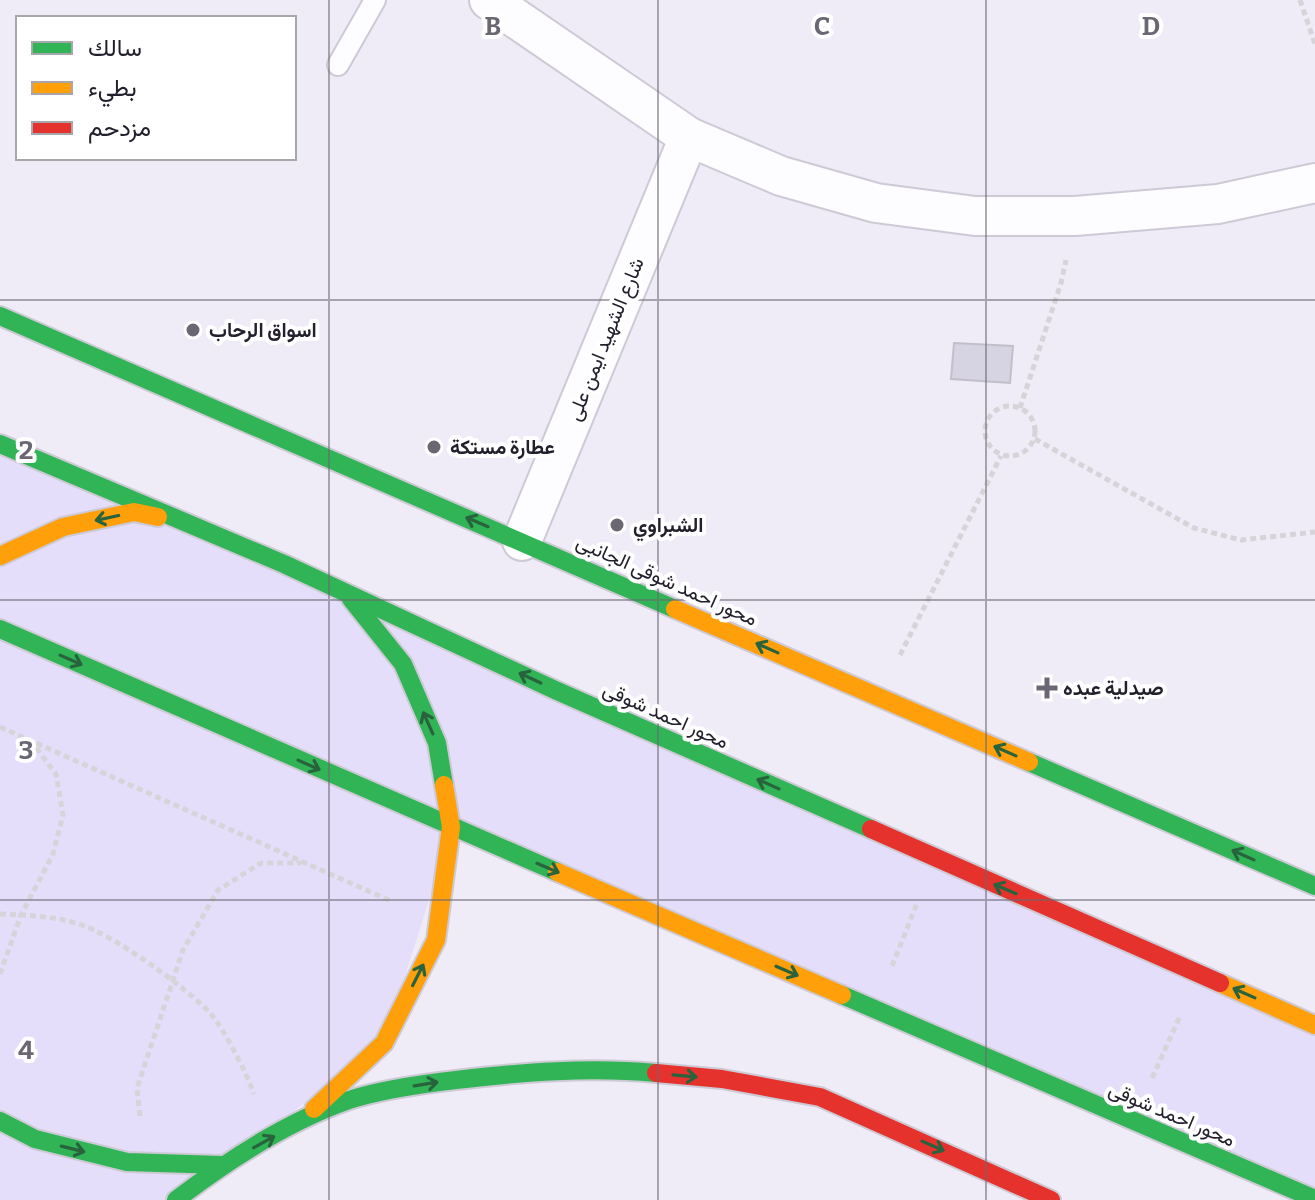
<svg xmlns="http://www.w3.org/2000/svg" width="1315" height="1200" font-family="Bitter,Vazirmatn,serif">
	<style>
		.green { fill: #e4defa }
		.building { fill: #d6d3e2; stroke: #c2bfca; stroke-width: 2 }
		.lines { fill: none; stroke-linecap: round; stroke-linejoin: round }
		.lane-casing { stroke: #cdcad6; stroke-width: 24 }
		.street-casing { stroke: #cdcad6; stroke-width: 42 }
		.fast-casing { stroke: #cdcad6; stroke-width: 22 }
		.slow-casing { stroke: #cdcad6; stroke-width: 22 }
		.jam-casing { stroke: #cdcad6; stroke-width: 22 }
		.path { stroke: #d6d4d8; stroke-width: 5; stroke-dasharray: 6 4; stroke-linecap: butt }
		.lane { stroke: #fdfcfe; stroke-width: 20 }
		.street { stroke: #fdfcfe; stroke-width: 38 }
		.fast { stroke: #30b455; stroke-width: 18 }
		.slow { stroke: #ff9f0a; stroke-width: 18 }
		.jam { stroke: #e5322d; stroke-width: 18 }
		.oneway { stroke: #28633e }
		.grid { fill: none; stroke: #6a6773; stroke-width: 2; stroke-opacity: 0.55 }
		.poi-dot { fill: #6a6773; stroke: #fff; stroke-width: 3 }
		.labels { text-anchor: middle; dominant-baseline: central; stroke-width: 8; stroke-linejoin: round; paint-order: stroke }
		.poi-label { font-size: 20px; font-weight: bold; fill: #22202c; stroke: #fff; text-anchor: start }
		.street-label { font-size: 20px; fill: #22202c; stroke: #fff }
		.grid-label { font-size: 26px; text-anchor: middle; font-weight: bold; fill: #6a6773; stroke: #fff; stroke-width: 8; stroke-linejoin: round; paint-order: stroke }
	</style>
	<rect width="100%" height="100%" fill="#efecf7"/>
	<path class="green" d="M 0,444 L 1315,1026 L 1315,1200 L 452,827 L 384,1043 L 176,1200 L 0,1200 Z"/>
	<path class="building" d="M 954,343 L 1013,346 L 1010,383 L 951,379 Z"/>
	<g class="lines">
		<defs>
			<path id="lane" d="M 338,65 L 375,0"/>
			<g id="street">
				<path d="M 489,0 L 689,137 L 781,176 L 876,203 L 975,216 L 1075,216 L 1218,204 L 1315,183"/>
				<path d="M 522,541 L 689,137"/>
			</g>
			<g id="fast">
				<path d="M 0,316 L 675,609"/>
				<path d="M 0,444 L 284,564 L 555,690 L 871,829"/>
				<path d="M 351,599 L 403,664 L 437,743 L 444,785"/>
				<path d="M 0,629 L 557,872"/>
				<path d="M 1029,762 L 1315,886"/>
				<path d="M 842,995 L 1315,1199"/>
				<path d="M 0,1121 L 35,1139 L 127,1162 L 221,1165"/>
				<path d="M 176,1200 C 228,1160 286,1122 349,1100 C 383,1089 421,1084 456,1080 C 523,1072 589,1067 656,1073"/>
			</g>
			<g id="slow">
				<path d="M 0,556 L 63,527 L 134,512 L 158,517"/>
				<path d="M 675,609 L 1029,762"/>
				<path d="M 557,872 L 842,995"/>
				<path d="M 1220,983 L 1315,1025"/>
				<path d="M 314,1109 L 384,1043 L 436,940 L 451,827 L 444,785"/>
			</g>
			<g id="jam">
				<path d="M 871,829 L 1220,983"/>
				<path d="M 656,1073 L 722,1079 L 820,1097 L 1051,1200"/>
			</g>
		</defs>
		<use href="#lane" class="lane-casing"/>
		<use href="#street" class="street-casing"/>
		<use href="#fast" class="fast-casing"/>
		<use href="#slow" class="slow-casing"/>
		<use href="#jam" class="jam-casing"/>
		<g class="path">
			<path d="M 1300,0 L 1315,44"/>
			<circle cx="1010" cy="431" r="25"/>
			<path d="M 1020,408 L 1061,283 L 1066,260"/>
			<path d="M 1035,439 L 1194,528 L 1241,540 L 1315,532"/>
			<path d="M 900,655 L 1001,456"/>
			<path d="M 0,727 L 393,902"/>
			<path d="M 0,914 C 26,915 53,916 79,924 C 112,934 186,987 210,1013 C 226,1032 245,1070 254,1094"/>
			<path d="M 892,966 L 918,901"/>
			<path d="M 0,974 L 21,915 L 53,854 L 63,815 L 56,774 L 31,741"/>
			<path d="M 1152,1078 L 1181,1014"/>
			<path d="M 140,1116 L 137,1088 L 183,950 L 218,890 L 261,863 L 301,863"/>
		</g>
		<use href="#lane" class="lane"/>
		<use href="#street" class="street"/>
		<use href="#fast" class="fast"/>
		<use href="#slow" class="slow"/>
		<use href="#jam" class="jam"/>
	</g>
	<defs><path id="oneway-shaft" d="M-6 0H5M1.5-3L5.5 0L1.5 3" fill="none" stroke-width="1.6" stroke-linecap="round" stroke-linejoin="round" transform="scale(2)"/></defs>
	<g class="oneway">
		<use href="#oneway-shaft" transform="translate(107 518) rotate(168)"/>
		<use href="#oneway-shaft" transform="translate(477 522) rotate(-157)"/>
		<use href="#oneway-shaft" transform="translate(767 648) rotate(-156)"/>
		<use href="#oneway-shaft" transform="translate(71 660) rotate(24)"/>
		<use href="#oneway-shaft" transform="translate(530 678) rotate(-155)"/>
		<use href="#oneway-shaft" transform="translate(428 723) rotate(-114)"/>
		<use href="#oneway-shaft" transform="translate(1005 751) rotate(-156)"/>
		<use href="#oneway-shaft" transform="translate(309 765) rotate(24)"/>
		<use href="#oneway-shaft" transform="translate(768 784) rotate(-156)"/>
		<use href="#oneway-shaft" transform="translate(1243 855) rotate(-156)"/>
		<use href="#oneway-shaft" transform="translate(548 868) rotate(23)"/>
		<use href="#oneway-shaft" transform="translate(1005 889) rotate(-157)"/>
		<use href="#oneway-shaft" transform="translate(787 971) rotate(23)"/>
		<use href="#oneway-shaft" transform="translate(418 975) rotate(-63)"/>
		<use href="#oneway-shaft" transform="translate(1244 993) rotate(-156)"/>
		<use href="#oneway-shaft" transform="translate(685 1076) rotate(5)"/>
		<use href="#oneway-shaft" transform="translate(426 1084) rotate(-9)"/>
		<use href="#oneway-shaft" transform="translate(264 1142) rotate(-29)"/>
		<use href="#oneway-shaft" transform="translate(933 1146) rotate(24)"/>
		<use href="#oneway-shaft" transform="translate(73 1149) rotate(14)"/>
	</g>
	<path class="grid" d="M 329,0 L 329,1200M 658,0 L 658,1200M 986,0 L 986,1200M 0,300 L 1315,300M 0,600 L 1315,600M 0,900 L 1315,900"/>
	<g class="poi-dot">
		<circle cx="193" cy="330" r="8"/>
		<circle cx="434" cy="447" r="8"/>
		<circle cx="617" cy="525" r="8"/>
		<path d="M1043 676h8v8h8v8h-8v8h-8v-8h-8v-8h8z"/>
	</g>
	<g class="labels">
		<g class="poi-label">
			<text x="209" y="330">اسواق الرحاب</text>
			<text x="450" y="447">عطارة مستكة</text>
			<text x="633" y="525">الشبراوي</text>
			<text x="1063" y="688">صيدلية عبده</text>
		</g>
		<g class="street-label">
			<text transform="translate(605 339) rotate(-68)">شارع الشهيد ايمن على</text>
			<text transform="translate(667 580) rotate(24)">محور احمد شوقى الجانبى</text>
			<text transform="translate(666 715) rotate(24)">محور احمد شوقى</text>
			<text transform="translate(1172 1114) rotate(23)">محور احمد شوقى</text>
		</g>
	</g>
	<g class="grid-label">
		<text x="493" y="35">B</text>
		<text x="822" y="35">C</text>
		<text x="1151" y="35">D</text>
		<text x="26" y="459">2</text>
		<text x="26" y="759">3</text>
		<text x="26" y="1059">4</text>
	</g>
	<rect x="16" y="16" width="280" height="144" fill="#ffffff" stroke="#a7a6ab" stroke-width="2"/>
	<rect x="32" y="42" width="40" height="12" fill="#30b455" stroke="#a7a6ab" stroke-width="2"/>
	<text x="88" y="56" font-size="24" fill="#22202c">سالك</text>
	<rect x="32" y="82" width="40" height="12" fill="#ff9f0a" stroke="#a7a6ab" stroke-width="2"/>
	<text x="88" y="96" font-size="24" fill="#22202c">بطيء</text>
	<rect x="32" y="122" width="40" height="12" fill="#e5322d" stroke="#a7a6ab" stroke-width="2"/>
	<text x="88" y="136" font-size="24" fill="#22202c">مزدحم</text>
</svg>
